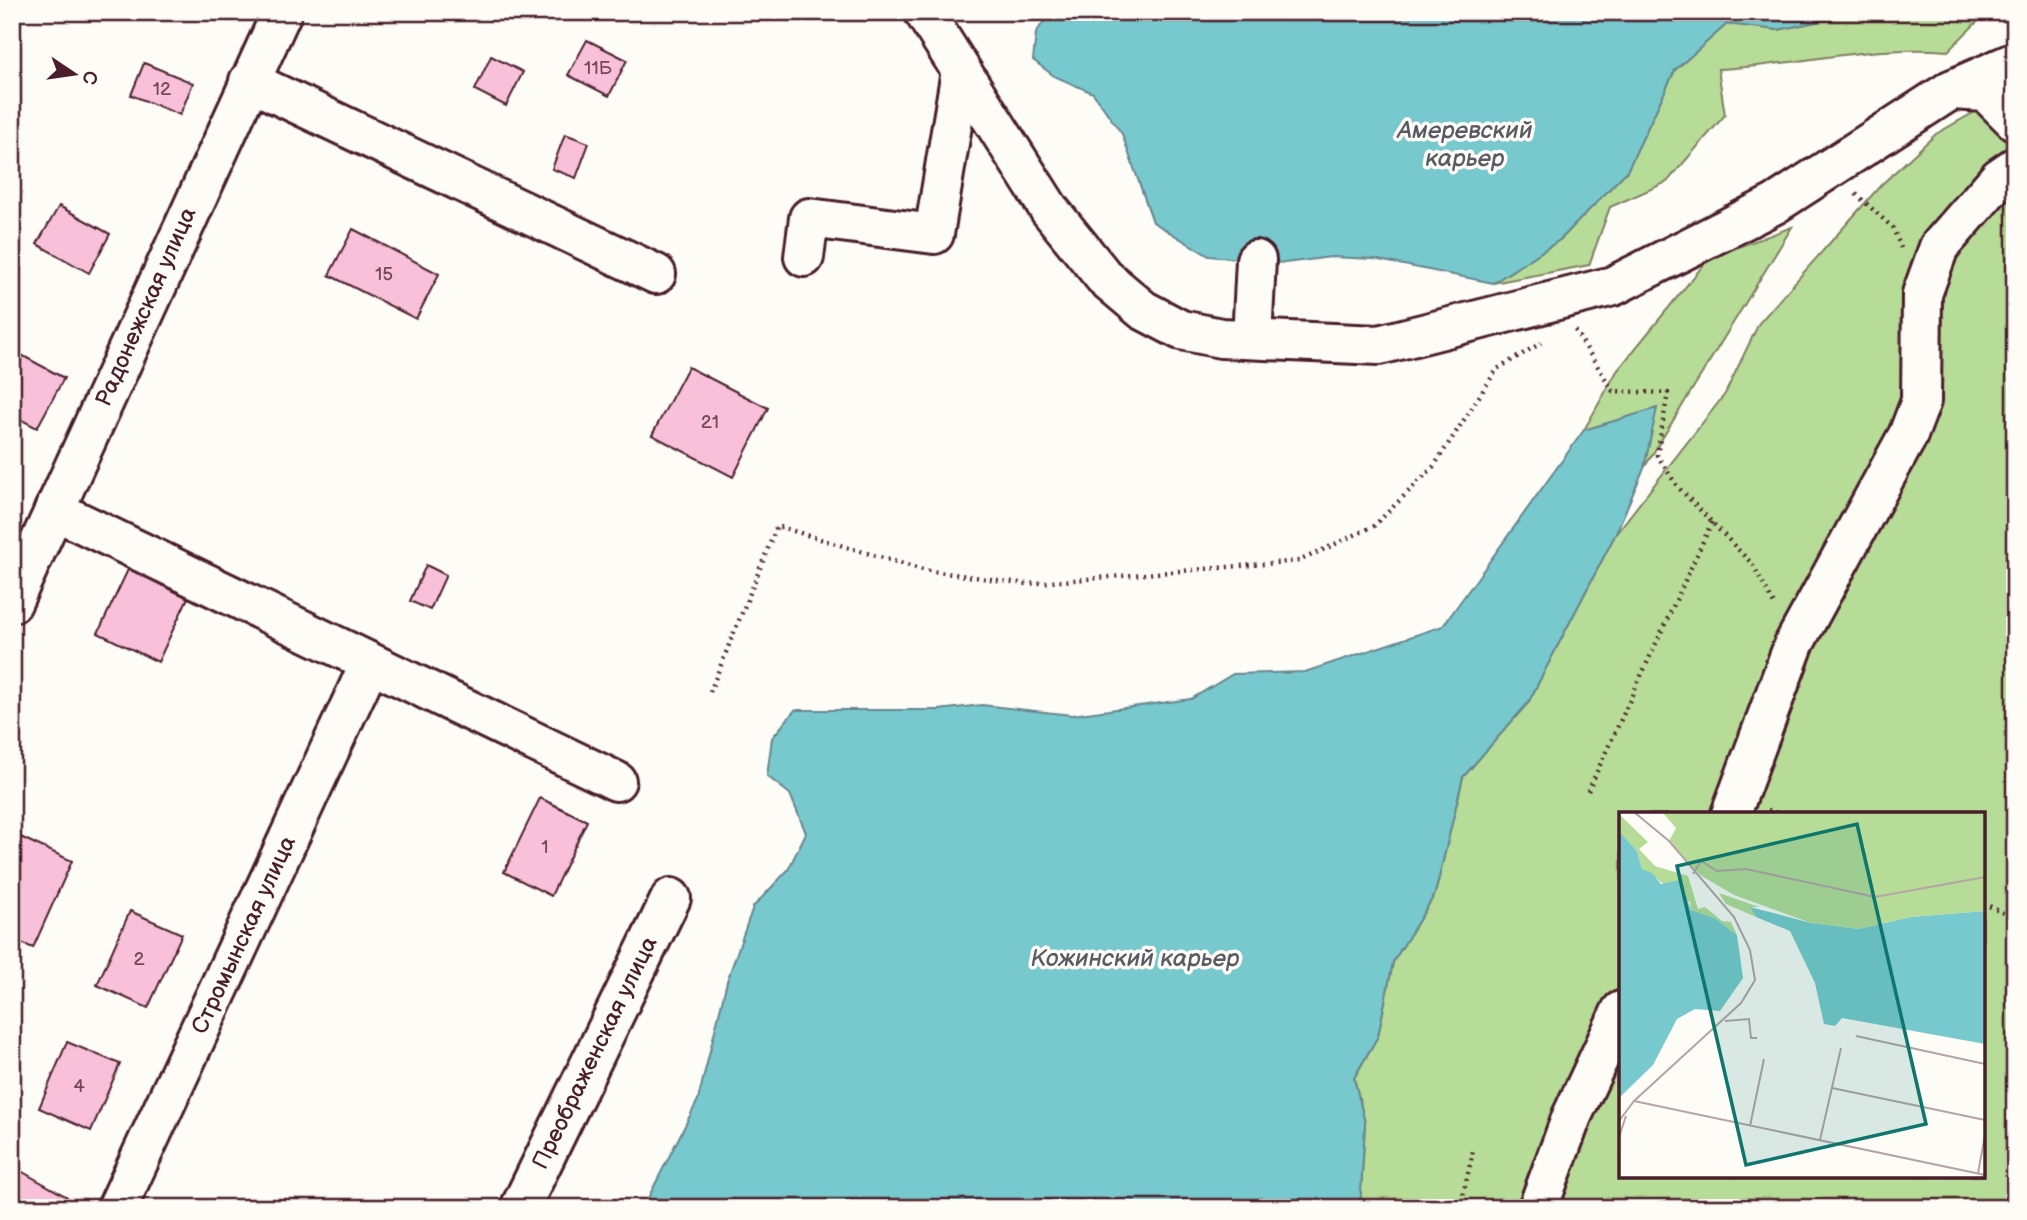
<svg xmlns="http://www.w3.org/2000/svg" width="2027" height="1220" font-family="'Balsamiq Sans',sans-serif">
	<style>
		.green { fill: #b7dc97; stroke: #807e61; stroke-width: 2; fill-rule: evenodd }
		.water { fill: #78c9ce; stroke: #66858d; stroke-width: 2 }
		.building { fill: #f8c1d9; stroke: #4a1f2b; stroke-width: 2 }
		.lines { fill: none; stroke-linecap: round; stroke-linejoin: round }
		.minor-casing { stroke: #4a1f2b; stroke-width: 44 }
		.path { stroke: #4a1f2b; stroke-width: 4.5; stroke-dasharray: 2 5; stroke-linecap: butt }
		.minor { stroke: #fdfcf7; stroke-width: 38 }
		.labels { text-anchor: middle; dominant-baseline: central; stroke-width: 7; stroke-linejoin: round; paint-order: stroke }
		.number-label { font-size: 19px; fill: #764856 }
		.street-label { font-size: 23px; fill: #4a1f2b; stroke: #fdfcf7 }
		.water-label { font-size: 24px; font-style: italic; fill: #5a5a64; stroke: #fdfcf7 }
		.inset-road { fill: none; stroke: #b5a4a5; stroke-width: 2 }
		.view { fill: #0f766e; fill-opacity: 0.15; stroke: #0f766e; stroke-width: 3.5 }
		.inset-edge { fill: none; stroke: #4a1f2b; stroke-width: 3.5 }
	</style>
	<rect width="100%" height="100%" fill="#fdfcf7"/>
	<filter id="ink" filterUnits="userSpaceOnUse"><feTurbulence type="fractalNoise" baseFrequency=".0143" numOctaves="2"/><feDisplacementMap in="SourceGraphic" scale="14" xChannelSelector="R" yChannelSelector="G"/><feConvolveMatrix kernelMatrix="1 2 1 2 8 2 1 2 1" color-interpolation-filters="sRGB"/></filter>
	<g filter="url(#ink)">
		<g class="green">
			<path d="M 1863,12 L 1985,14 L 1948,51 C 1872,44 1794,66 1718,69 L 1725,115 L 1667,182 L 1610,207 L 1589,265 L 1493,283 L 1561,239 L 1627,171 L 1675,70 L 1727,24 L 1778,30 Z"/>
			<path d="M 2015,89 L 2015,1208 L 1360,1208 L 1365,1123 L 1354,1078 L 1378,1036 L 1393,962 L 1435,894 L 1463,777 L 1528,703 L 1615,535 L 1725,394 L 1759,323 L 1881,185 L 1936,134 ZM 1621,814 L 1983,814 L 1983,1176 L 1621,1176 Z"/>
			<path d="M 1792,227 L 1644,468 L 1656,409 L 1584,430 L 1617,371 L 1709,258 Z"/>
		</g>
		<g class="water">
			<path d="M 1050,12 L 1863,12 L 1778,30 L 1727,24 L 1675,70 L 1627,171 L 1561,239 L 1493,283 L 1374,259 L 1331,257 L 1285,263 L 1209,256 L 1153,222 L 1122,134 L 1093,93 L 1054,76 L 1033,60 L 1036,33 Z"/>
			<path d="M 1657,408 L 1644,468 L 1615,535 L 1528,703 L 1463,777 L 1435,894 L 1393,962 L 1378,1036 L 1354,1078 L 1365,1123 L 1360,1208 L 643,1208 L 698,1100 L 727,981 L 753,907 L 788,870 L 806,833 L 790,794 L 767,776 L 772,738 L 795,710 L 938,710 L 982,705 L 1072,715 L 1191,699 L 1233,674 L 1305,672 L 1443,626 L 1584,430 Z"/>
		</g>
		<g class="building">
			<path d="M 587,40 L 627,60 L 609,96 L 568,75 Z"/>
			<path d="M 491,56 L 523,72 L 506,106 L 475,90 Z"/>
			<path d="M 144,63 L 193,83 L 180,115 L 131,95 Z"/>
			<path d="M 565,134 L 589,143 L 576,178 L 552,169 Z"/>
			<path d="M 59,206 L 110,234 L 89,273 L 37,244 Z"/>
			<path d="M 353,229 L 439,274 L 416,319 L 329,275 Z"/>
			<path d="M 12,350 L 64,378 L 37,428 L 12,415 Z"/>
			<path d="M 688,367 L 768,408 L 733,477 L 652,435 Z"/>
			<path d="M 132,561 L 192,589 L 158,662 L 98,633 Z"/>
			<path d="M 426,565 L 446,575 L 430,610 L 410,601 Z"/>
			<path d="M 540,798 L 587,821 L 551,896 L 504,872 Z"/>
			<path d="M 14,834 L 72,861 L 33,948 L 12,939 Z"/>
			<path d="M 130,911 L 182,934 L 148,1008 L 97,985 Z"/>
			<path d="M 67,1042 L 120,1064 L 91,1131 L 39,1108 Z"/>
			<path d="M 12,1166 L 67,1197 L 61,1208 L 12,1208 Z"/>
		</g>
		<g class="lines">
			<defs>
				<g id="minor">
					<path d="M 924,12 L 1049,209 L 1104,277 L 1143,310 L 1181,330 L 1221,338 L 1379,345 L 1613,286 L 1775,204 L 1951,90 L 2015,62"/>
					<path d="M 249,81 L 656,274"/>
					<path d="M 1951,90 L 1986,92 L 2015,121"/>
					<path d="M 804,257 L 809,218 L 934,234 L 961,71"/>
					<path d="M 1252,339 L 1256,260"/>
					<path d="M 54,510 L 616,781"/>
					<path d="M 12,603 L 282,12"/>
					<path d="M 1731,814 L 1794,644 L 1908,435 L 1921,401 L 1922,294 L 1939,247 L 1999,178 L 2015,167"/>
					<path d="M 117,1208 L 370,663"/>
					<path d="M 520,1208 L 671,898"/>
					<path d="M 1538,1208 L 1572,1116 L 1621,1011"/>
				</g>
			</defs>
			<use href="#minor" class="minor-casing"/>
			<g class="path">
				<path d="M 1856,194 L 1893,228 L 1901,248"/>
				<path d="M 1575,330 L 1613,391 L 1668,393 L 1657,455 L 1677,486 L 1753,565 L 1775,606"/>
				<path d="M 710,692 L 777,526 L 923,570 L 1027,584 L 1299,561 L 1374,526 L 1434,466 L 1497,369 L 1541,343"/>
				<path d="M 1588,791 L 1712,522"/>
				<path d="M 1768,810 L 1781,814"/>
				<path d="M 1983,903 L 2015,919"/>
				<path d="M 1460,1208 L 1474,1147"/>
			</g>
			<use href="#minor" class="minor"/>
		</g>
	</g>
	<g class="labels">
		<g class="number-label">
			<text x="598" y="68">11Б</text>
			<text x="162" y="89">12</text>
			<text x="384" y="274">15</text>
			<text x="710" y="422">21</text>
			<text x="545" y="847">1</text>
			<text x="139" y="959">2</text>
			<text x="79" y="1086">4</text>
		</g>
		<g class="street-label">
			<text transform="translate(146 307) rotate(-66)">Радонежская улица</text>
			<text transform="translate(244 935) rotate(-65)">Стромынская улица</text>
			<text transform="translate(595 1053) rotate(-64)">Преображенская улица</text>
		</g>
		<g class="water-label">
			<text x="1465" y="130">Амеревский<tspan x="1465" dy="28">карьер</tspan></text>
			<text x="1135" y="958">Кожинский карьер</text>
		</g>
	</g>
	<g transform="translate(1619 812)">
		<rect width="366" height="366" fill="#fdfcf7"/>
		<path d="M 43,0 L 366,0 L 366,99 L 292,105 L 240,117 L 192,111 L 115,83 L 81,63 L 50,29 L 57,16 ZM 0,2 L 29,30 L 20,37 L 36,54 L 69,64 L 79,97 L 86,95 L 103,109 L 112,110 L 118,123 L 97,107 L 81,104 L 72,97 L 71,90 L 23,57 L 18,39 L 0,19 ZM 100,81 L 140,95 L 132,95 L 137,105 L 107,92 Z" fill="#b7dc97"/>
		<path d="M 0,19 L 18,39 L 23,57 L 33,61 L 42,72 L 61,68 L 72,98 L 97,107 L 118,123 L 124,166 L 101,199 L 76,197 L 58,207 L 34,253 L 0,286 ZM 131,95 L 192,111 L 240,117 L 292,105 L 366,99 L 366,232 L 223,206 L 216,214 L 205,212 L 196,171 L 171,119 L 137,105 Z" fill="#78c9ce"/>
		<path class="inset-road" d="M 74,62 L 82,49 L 98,59 L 127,57 L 256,85 L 366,65M 106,209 L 130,207 L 132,226 L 138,226M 237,224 L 366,252M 213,276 L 366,308M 15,289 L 366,363M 0,309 L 15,289 L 122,191 L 136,168 L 131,138 L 115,105 L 50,29 L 15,0M 131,314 L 145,247M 0,325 L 7,304M 201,328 L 222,236M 359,361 L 366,323"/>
		<path class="view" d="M 238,12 L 307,312 L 127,353 L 58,54 Z"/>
		<rect width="366" height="366" class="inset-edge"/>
	</g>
	<rect width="2027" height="1220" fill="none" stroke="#fdfcf7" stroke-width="42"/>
	<rect x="21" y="21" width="1985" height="1178" fill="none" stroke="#4a1f2b" stroke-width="2.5" filter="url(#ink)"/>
	<g transform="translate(74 74) rotate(103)" stroke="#fdfcf7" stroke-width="5" paint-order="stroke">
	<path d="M0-5L12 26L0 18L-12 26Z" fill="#4a1f2b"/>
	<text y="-10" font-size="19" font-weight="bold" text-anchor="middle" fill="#4a1f2b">С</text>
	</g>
</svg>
